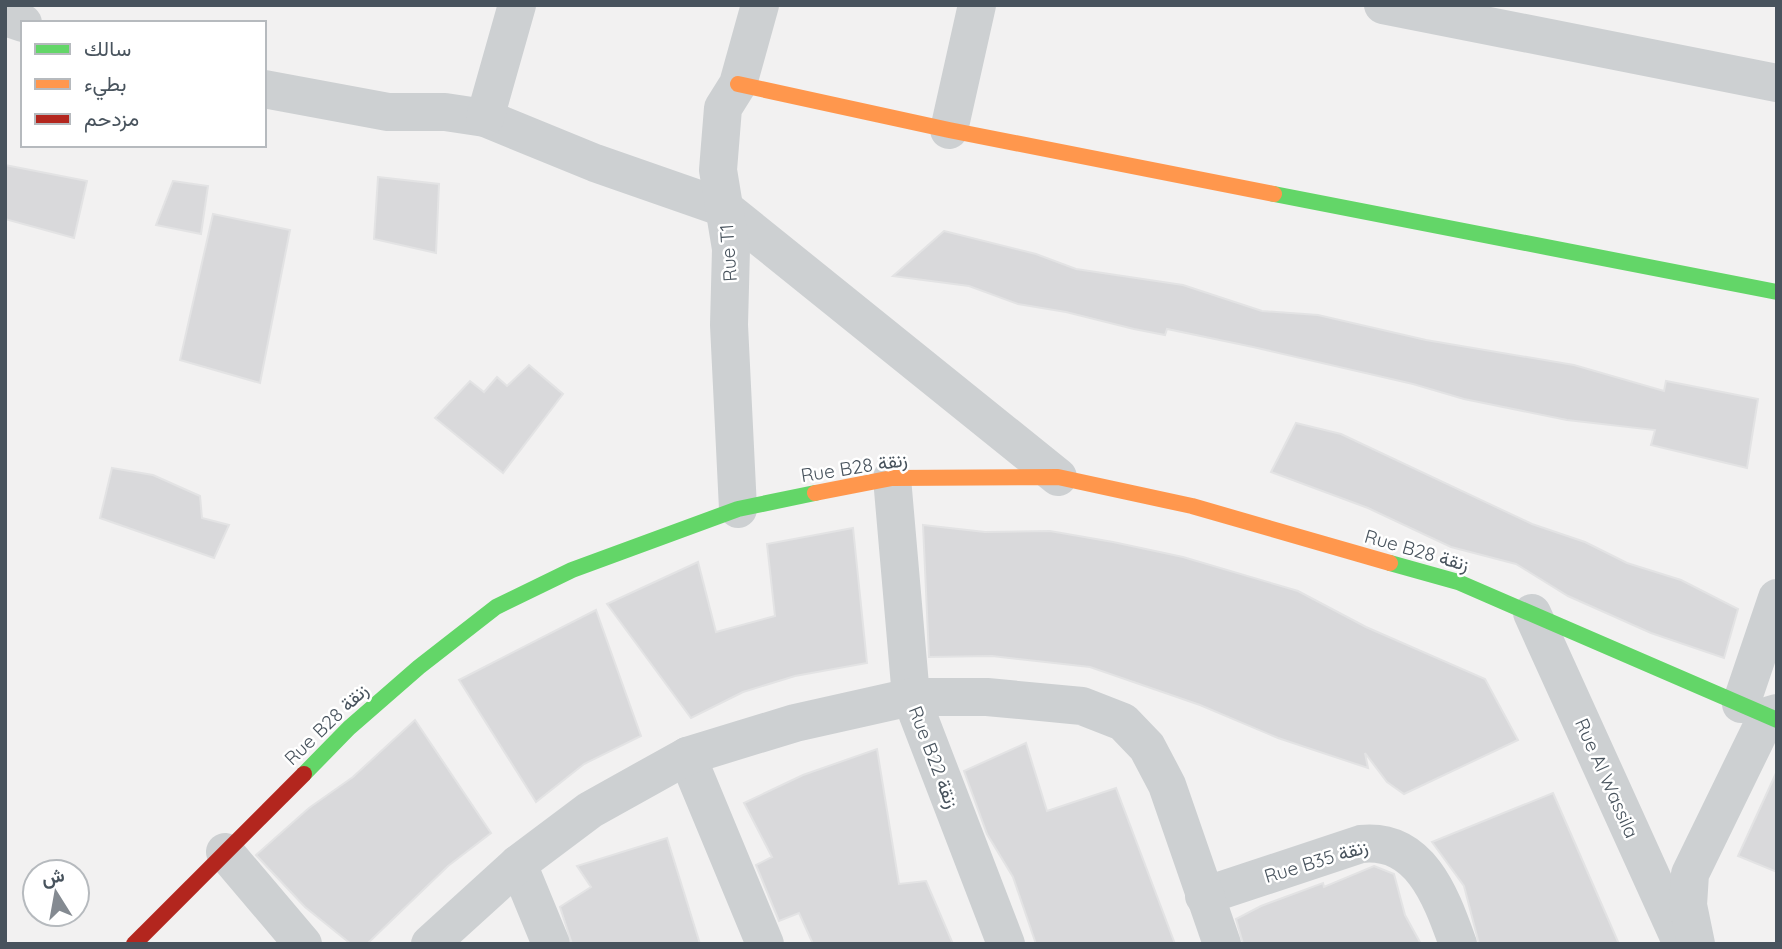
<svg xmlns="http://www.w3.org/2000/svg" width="1782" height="949" font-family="Quicksand,Vazirmatn,sans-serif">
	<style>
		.building { fill: #d9d9db; stroke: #e3e3e4; stroke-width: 2 }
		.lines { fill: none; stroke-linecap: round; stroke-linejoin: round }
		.street { stroke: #cdd0d2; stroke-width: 38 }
		.fast { stroke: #63d668; stroke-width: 16 }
		.slow { stroke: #ff974d; stroke-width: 16 }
		.jam { stroke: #b3261e; stroke-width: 16 }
		.labels { text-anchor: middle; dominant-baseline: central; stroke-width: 5; stroke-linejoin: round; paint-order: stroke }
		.street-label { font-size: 19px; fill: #48535d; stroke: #fff }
	</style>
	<rect width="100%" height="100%" fill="#f2f1f1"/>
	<g class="building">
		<path d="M 5,165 L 87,181 L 74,238 L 5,219 Z"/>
		<path d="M 378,177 L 439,184 L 436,253 L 374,239 Z"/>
		<path d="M 173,181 L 208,186 L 201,234 L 156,225 Z"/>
		<path d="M 213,214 L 290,230 L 260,383 L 180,360 Z"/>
		<path d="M 944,231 L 1036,254 L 1076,269 L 1183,285 L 1262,311 L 1318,315 L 1426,340 L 1574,365 L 1664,391 L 1666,381 L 1758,399 L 1747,468 L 1651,445 L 1655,430 L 1567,420 L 1464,399 L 1413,384 L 1253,347 L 1167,329 L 1165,335 L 1134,329 L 1066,312 L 1018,304 L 969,286 L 893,276 Z"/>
		<path d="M 529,365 L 563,394 L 503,473 L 435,418 L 470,381 L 484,392 L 497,377 L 507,386 Z"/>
		<path d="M 1296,423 L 1341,434 L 1532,524 L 1585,542 L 1627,563 L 1681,580 L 1738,609 L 1724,658 L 1651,633 L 1568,596 L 1516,564 L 1451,547 L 1368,508 L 1271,472 Z"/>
		<path d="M 112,468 L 153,475 L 200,496 L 202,518 L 229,525 L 214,558 L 100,518 Z"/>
		<path d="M 923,525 L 985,532 L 1050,531 L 1113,542 L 1183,557 L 1298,591 L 1366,627 L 1485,679 L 1518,740 L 1404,794 L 1387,782 L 1365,753 L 1368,768 L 1278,738 L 1200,705 L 1090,667 L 992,656 L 929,657 Z"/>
		<path d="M 853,528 L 867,663 L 795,676 L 743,692 L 691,718 L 607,604 L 698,562 L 716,632 L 775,616 L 767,544 Z"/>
		<path d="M 596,610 L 641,736 L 584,764 L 536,802 L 459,680 Z"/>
		<path d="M 415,720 L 491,833 L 448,866 L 367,944 L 351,944 L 305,907 L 256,855 L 309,808 L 353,777 Z"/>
		<path d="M 1026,743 L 1047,811 L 1116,788 L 1175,944 L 1036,944 L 1013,877 L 987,834 L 964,771 Z"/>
		<path d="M 877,749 L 899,884 L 926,881 L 953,944 L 813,944 L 799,913 L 779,921 L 756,865 L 772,857 L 744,803 L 803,775 Z"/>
		<path d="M 1777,771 L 1777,872 L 1738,856 Z"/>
		<path d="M 1553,793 L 1619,944 L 1479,944 L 1464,886 L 1432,842 Z"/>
		<path d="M 667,838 L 700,944 L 572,944 L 560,907 L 591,887 L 577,866 Z"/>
		<path d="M 1374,866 L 1394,874 L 1405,915 L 1421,944 L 1243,944 L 1236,919 L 1261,906 L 1323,883 L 1324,887 Z"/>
	</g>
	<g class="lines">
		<g class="street">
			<path d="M 1383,5 L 1777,83"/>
			<path d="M 5,17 L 23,23"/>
			<path d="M 264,89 L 388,112 L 445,112 L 485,118 L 595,163 L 724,208 L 1058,477"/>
			<path d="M 485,118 L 517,5"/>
			<path d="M 949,130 L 977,5"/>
			<path d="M 892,478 L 911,697 L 1006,944"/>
			<path d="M 738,509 L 729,325 L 731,249 L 718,170 L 723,108 L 738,84 L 760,5"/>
			<path d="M 1532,613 L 1682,944"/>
			<path d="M 1741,704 L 1777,598"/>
			<path d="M 687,756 L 765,944"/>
			<path d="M 225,852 L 303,944"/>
			<path d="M 518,864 L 551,944"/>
			<path d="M 1204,896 L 1361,844 C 1421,838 1441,897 1458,944"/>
			<path d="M 430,944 L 518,864 L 590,810 L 687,756 L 795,723 L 911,697 L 987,697 L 1082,706 L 1123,722 L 1147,747 L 1167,785 L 1222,944"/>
			<path d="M 1696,944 L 1688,905 L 1690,874 L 1767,716 L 1777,713"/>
		</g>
		<g class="fast">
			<path d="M 1274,194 L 1777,292"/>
			<path d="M 1390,563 L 1458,582 L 1777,720"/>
			<path d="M 304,774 L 349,728 L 419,667 L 496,607 L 572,570 L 738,509 L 815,493"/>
		</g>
		<g class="slow">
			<path d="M 738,84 L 949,130 L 1274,194"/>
			<path d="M 815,493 L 892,478 L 1058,477 L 1192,506 L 1390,563"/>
		</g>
		<path class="jam" d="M 134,944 L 304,774"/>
	</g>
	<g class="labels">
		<g class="street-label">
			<text transform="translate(728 253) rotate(-94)">Rue T1</text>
			<text transform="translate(854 467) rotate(-9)">Rue B28 زنقة</text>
			<text transform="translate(1417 550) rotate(16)">Rue B28 زنقة</text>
			<text transform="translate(326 724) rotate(-44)">Rue B28 زنقة</text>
			<text transform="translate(934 757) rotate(69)">Rue B22 زنقة</text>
			<text transform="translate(1607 778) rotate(66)">Rue Al Wassila</text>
			<text transform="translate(1316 861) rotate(-17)">Rue B35 زنقة</text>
		</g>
	</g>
	<rect width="1782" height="949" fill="none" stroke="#48535d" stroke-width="14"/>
	<rect x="21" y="21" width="245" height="126" fill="#ffffff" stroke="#b6babe" stroke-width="2"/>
	<rect x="35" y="44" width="35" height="10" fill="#63d668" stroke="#b6babe" stroke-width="2"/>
	<text x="84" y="56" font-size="21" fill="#48535d">سالك</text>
	<rect x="35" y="79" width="35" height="10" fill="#ff974d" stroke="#b6babe" stroke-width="2"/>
	<text x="84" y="91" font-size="21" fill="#48535d">بطيء</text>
	<rect x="35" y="114" width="35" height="10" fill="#b3261e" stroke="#b6babe" stroke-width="2"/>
	<text x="84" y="126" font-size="21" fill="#48535d">مزدحم</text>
	<g transform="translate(56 893) rotate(349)"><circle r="33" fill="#ffffff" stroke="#b6babe" stroke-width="2"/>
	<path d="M0-5L12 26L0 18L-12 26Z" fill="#848a91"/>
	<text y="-10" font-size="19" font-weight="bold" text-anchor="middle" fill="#48535d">ش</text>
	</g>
</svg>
